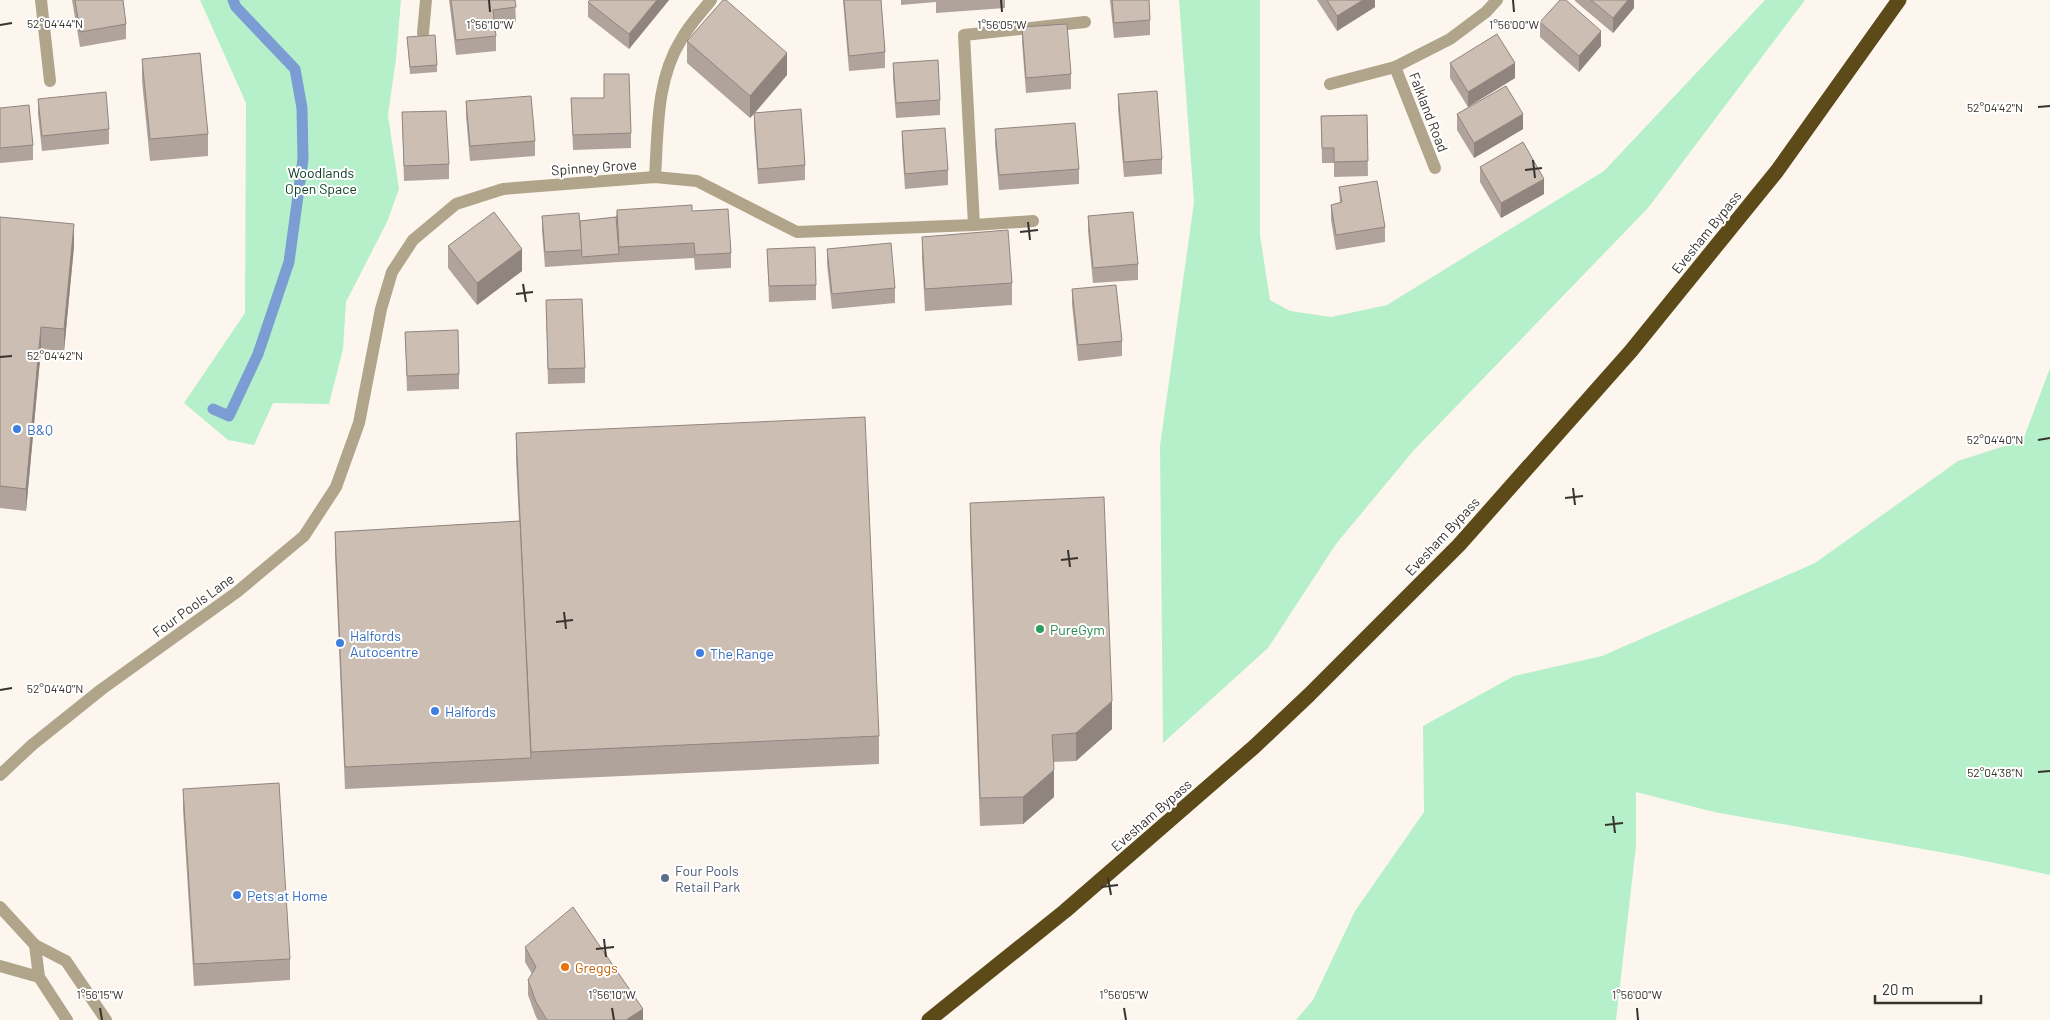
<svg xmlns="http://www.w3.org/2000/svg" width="2050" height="1020" font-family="Barlow,sans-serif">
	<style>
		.green { fill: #b5f0ca }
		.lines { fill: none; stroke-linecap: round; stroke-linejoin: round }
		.stream { stroke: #7b9dd3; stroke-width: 11 }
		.minor { stroke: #b0a58a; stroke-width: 12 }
		.highway { stroke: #5c4a18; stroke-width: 15 }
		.wall { fill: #b0a39b }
		.shaded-wall { fill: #90857e }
		.building { fill: #cdbeb4; stroke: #90857e }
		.ticks { fill: none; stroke: #37322d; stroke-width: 2 }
		.shop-dot { fill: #3f7fe0; stroke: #fff; stroke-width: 2 }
		.leisure-dot { fill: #2e9e5b; stroke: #fff; stroke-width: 2 }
		.service-dot { fill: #5c6f8a; stroke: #fff; stroke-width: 2 }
		.food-dot { fill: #e8710a; stroke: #fff; stroke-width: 2 }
		.labels { text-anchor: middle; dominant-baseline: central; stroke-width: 4; stroke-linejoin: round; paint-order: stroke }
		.street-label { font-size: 14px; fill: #37322d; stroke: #fff }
		.park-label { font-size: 14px; fill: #0c4025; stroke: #fff }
		.shop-label { font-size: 14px; fill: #366cbe; stroke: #fff; text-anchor: start }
		.leisure-label { font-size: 14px; fill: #27864d; stroke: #fff; text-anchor: start }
		.service-label { font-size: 14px; fill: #4e5e75; stroke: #fff; text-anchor: start }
		.food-label { font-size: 14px; fill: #c56008; stroke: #fff; text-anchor: start }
		.ticks-label { font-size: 12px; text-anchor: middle; fill: #37322d; stroke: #fff; stroke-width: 4; stroke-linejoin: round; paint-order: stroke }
	</style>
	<rect width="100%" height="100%" fill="#fdf6ee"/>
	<g class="green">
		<path d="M 200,0 L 401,0 L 396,59 L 388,115 L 399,189 L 387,222 L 346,302 L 343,349 L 329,404 L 273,403 L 254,445 L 228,440 L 184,403 L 245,313 L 246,103 Z"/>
		<path d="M 1179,0 L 1260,0 L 1260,235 L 1270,300 L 1290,311 L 1331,317 L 1387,305 L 1604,171 L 1765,0 L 1805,0 L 1648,208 L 1414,450 L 1336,544 L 1268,648 L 1163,743 L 1160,446 L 1194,202 Z"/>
		<path d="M 2050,368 L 2050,875 L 1962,856 L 1714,812 L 1636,792 L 1636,846 L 1616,1020 L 1296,1020 L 1313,1000 L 1355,911 L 1424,812 L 1423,726 L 1514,676 L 1602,656 L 1815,563 L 1958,461 L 2023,440 Z"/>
	</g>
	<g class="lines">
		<path class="stream" d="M 213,409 L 229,416 L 258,354 L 289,262 L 303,159 L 302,108 L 295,69 L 236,7 L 233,0"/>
		<g class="minor">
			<path d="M 41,0 L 50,81"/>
			<path d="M 423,33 L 426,0"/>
			<path d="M 1395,67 L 1435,168"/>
			<path d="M 1330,84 L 1395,67 L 1450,39 L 1486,12 L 1497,0"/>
			<path d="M 655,177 C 658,131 656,80 681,40 C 689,25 701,13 711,0"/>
			<path d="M 974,225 L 964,35 L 1085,22"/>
			<path d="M 0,775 L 32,745 L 102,689 L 237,592 L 304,536 L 336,487 L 359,423 L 381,309 L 392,272 L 413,240 L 456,204 L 503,189 L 655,177 L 697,181 L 797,232 L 974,225 L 1033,221"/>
			<path d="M 0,907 L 35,945 L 66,961 L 106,1020"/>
			<path d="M 35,945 L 39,977 L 67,1020"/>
			<path d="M 0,966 L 39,977"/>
		</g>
		<path class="highway" d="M 929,1020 L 1065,911 L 1254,747 L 1309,695 L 1459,545 L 1631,351 L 1777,171 L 1899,0"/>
	</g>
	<g class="wall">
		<path d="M 72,0 L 123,0 L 126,24 L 126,39 L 80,47 Z"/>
		<path d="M 449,0 L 515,0 L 516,22 L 495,25 L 496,36 L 496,51 L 456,55 Z"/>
		<path d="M 669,0 L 629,49 L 588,17 L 588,2 Z"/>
		<path d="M 843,0 L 881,0 L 885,52 L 885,68 L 849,71 Z"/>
		<path d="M 901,0 L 1005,0 L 1005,8 L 936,13 L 936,2 L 901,5 Z"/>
		<path d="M 1110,0 L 1149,0 L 1150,20 L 1150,35 L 1114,38 Z"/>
		<path d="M 1317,0 L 1375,0 L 1375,7 L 1337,31 Z"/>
		<path d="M 1575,0 L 1634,0 L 1634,8 L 1613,33 L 1575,1 Z"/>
		<path d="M 1540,22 L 1601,46 L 1579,72 L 1540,37 Z"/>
		<path d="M 1022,27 L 1071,74 L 1071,89 L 1026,93 L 1022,42 Z"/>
		<path d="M 407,37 L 437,65 L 437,72 L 410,74 Z"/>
		<path d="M 687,41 L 787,75 L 755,113 L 805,165 L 805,180 L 758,184 L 754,128 L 754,114 L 750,118 L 687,63 Z"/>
		<path d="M 142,59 L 208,134 L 208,156 L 150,161 L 142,81 Z"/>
		<path d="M 893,63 L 940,100 L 940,115 L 896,118 L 893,78 Z"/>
		<path d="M 1450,63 L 1515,78 L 1468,107 L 1450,78 Z"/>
		<path d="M 604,74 L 631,133 L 631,148 L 573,150 L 571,98 L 604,98 Z"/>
		<path d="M 1118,94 L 1162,159 L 1162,174 L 1124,177 L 1118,109 Z"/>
		<path d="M 38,99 L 109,129 L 109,144 L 42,151 L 38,114 Z"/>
		<path d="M 466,101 L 535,141 L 535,156 L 470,161 L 466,116 Z"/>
		<path d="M 0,108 L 33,145 L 33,160 L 0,163 Z"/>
		<path d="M 402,112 L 449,164 L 449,179 L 404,181 Z"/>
		<path d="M 1457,114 L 1523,129 L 1474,158 L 1457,130 Z"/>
		<path d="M 1367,115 L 1368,176 L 1334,177 L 1334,163 L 1322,163 L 1321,116 Z"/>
		<path d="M 995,129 L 1079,169 L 1079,184 L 999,190 L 995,144 Z"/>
		<path d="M 902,131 L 948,170 L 948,185 L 905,189 L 902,146 Z"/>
		<path d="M 1480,167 L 1544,194 L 1501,218 L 1480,182 Z"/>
		<path d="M 1339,187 L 1385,227 L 1385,242 L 1336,250 L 1331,220 L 1331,205 L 1340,203 Z"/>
		<path d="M 617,210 L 692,211 L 731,253 L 731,268 L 695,270 L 694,258 L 619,262 L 545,267 L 542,231 L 542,216 L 580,221 L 616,217 Z"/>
		<path d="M 1088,216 L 1138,264 L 1138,280 L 1093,283 L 1088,231 Z"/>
		<path d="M 0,217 L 74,246 L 64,351 L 41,349 L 26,511 L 0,508 Z"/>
		<path d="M 922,237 L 1012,283 L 1012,305 L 925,311 L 922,258 Z"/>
		<path d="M 448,246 L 522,271 L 477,305 L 448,268 Z"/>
		<path d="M 767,249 L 816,285 L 816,300 L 769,302 Z"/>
		<path d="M 827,249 L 895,288 L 895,303 L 832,309 L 827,264 Z"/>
		<path d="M 1072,289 L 1122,341 L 1122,356 L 1078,361 L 1072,304 Z"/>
		<path d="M 546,300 L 585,368 L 585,383 L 548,384 Z"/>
		<path d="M 405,332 L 459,374 L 459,389 L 407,391 Z"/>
		<path d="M 516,433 L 879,736 L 879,764 L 345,789 L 335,554 L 335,532 L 519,521 L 516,460 Z"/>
		<path d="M 970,503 L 1112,729 L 1076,761 L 1053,762 L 1054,797 L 1023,824 L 980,826 L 970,530 Z"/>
		<path d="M 183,789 L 290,959 L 290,980 L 194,986 L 183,810 Z"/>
		<path d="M 525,947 L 643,1020 L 538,1020 L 536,1017 L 528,995 L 528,980 L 532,974 L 525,962 Z"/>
	</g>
	<g class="shaded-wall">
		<path d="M 657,0 L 669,0 L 629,49 L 629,34 Z"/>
		<path d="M 1363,0 L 1375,0 L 1375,7 L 1337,31 L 1337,16 Z"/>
		<path d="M 1628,0 L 1634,0 L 1634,8 L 1613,33 L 1613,18 Z"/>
		<path d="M 1601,31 L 1601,46 L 1579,72 L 1579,56 Z"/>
		<path d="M 787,53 L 787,75 L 750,118 L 750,96 Z"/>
		<path d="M 1515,63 L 1515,78 L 1468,107 L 1468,92 Z"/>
		<path d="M 1523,114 L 1523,129 L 1474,158 L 1474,143 Z"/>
		<path d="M 1544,179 L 1544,194 L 1501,218 L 1501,203 Z"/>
		<path d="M 74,224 L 74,246 L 64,351 L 64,329 Z"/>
		<path d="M 522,249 L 522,271 L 477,305 L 477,283 Z"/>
		<path d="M 41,327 L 41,349 L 26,511 L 26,489 Z"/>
		<path d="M 1112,701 L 1112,729 L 1076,761 L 1076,733 Z"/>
		<path d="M 1054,770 L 1054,797 L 1023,824 L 1023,797 Z"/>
		<path d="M 643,1009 L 643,1020 L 626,1020 Z"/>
	</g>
	<g class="building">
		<path d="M 75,0 L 123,0 L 126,24 L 80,32 Z"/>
		<path d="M 451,0 L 515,0 L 516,7 L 493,10 L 496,36 L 456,40 Z"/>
		<path d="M 590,0 L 657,0 L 629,34 L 588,2 Z"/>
		<path d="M 723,0 L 726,0 L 787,53 L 750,96 L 687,41 Z"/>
		<path d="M 844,0 L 881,0 L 885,52 L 849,56 Z"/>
		<path d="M 1112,0 L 1149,0 L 1150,20 L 1114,23 Z"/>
		<path d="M 1327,0 L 1363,0 L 1337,16 Z"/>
		<path d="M 1560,0 L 1566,0 L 1601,31 L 1579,56 L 1540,22 Z"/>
		<path d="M 1591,0 L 1628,0 L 1613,18 Z"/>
		<path d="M 1067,24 L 1071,74 L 1026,78 L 1022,27 Z"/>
		<path d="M 1497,34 L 1515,63 L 1468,92 L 1450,63 Z"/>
		<path d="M 435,35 L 437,65 L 410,67 L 407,37 Z"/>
		<path d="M 200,53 L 208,134 L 150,139 L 142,59 Z"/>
		<path d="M 938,60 L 940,100 L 896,103 L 893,63 Z"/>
		<path d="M 604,74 L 629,74 L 631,133 L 573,135 L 571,98 L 604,98 Z"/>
		<path d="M 1506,86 L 1523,114 L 1474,143 L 1457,114 Z"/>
		<path d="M 1157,91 L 1162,159 L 1124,162 L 1118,94 Z"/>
		<path d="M 106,92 L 109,129 L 42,136 L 38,99 Z"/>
		<path d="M 531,96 L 535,141 L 470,146 L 466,101 Z"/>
		<path d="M 29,105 L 33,145 L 0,148 L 0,108 Z"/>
		<path d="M 801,109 L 805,165 L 758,169 L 754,113 Z"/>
		<path d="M 446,111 L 449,164 L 404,166 L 402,112 Z"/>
		<path d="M 1367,115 L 1368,161 L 1334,162 L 1334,148 L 1322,148 L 1321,116 Z"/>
		<path d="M 1075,123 L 1079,169 L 999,175 L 995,129 Z"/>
		<path d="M 945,128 L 948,170 L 905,174 L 902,131 Z"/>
		<path d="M 1523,142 L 1544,179 L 1501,203 L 1480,167 Z"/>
		<path d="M 1377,181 L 1385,227 L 1336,235 L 1331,205 L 1342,202 L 1339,187 Z"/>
		<path d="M 692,205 L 692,211 L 728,209 L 731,253 L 695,255 L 694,243 L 619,247 L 617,210 Z"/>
		<path d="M 494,212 L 522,249 L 477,283 L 448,246 Z"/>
		<path d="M 1133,212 L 1138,264 L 1093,268 L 1088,216 Z"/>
		<path d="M 579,213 L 582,250 L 545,252 L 542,216 Z"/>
		<path d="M 0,217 L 74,224 L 64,329 L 41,327 L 26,489 L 0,486 Z"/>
		<path d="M 616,217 L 619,254 L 582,257 L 580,221 Z"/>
		<path d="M 1008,230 L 1012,283 L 925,289 L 922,237 Z"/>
		<path d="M 891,243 L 895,288 L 832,294 L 827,249 Z"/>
		<path d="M 815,247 L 816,285 L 769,286 L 767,249 Z"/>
		<path d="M 1116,285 L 1122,341 L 1078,345 L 1072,289 Z"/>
		<path d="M 582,299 L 585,368 L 548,369 L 546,300 Z"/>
		<path d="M 458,330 L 459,374 L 407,376 L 405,332 Z"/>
		<path d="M 865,417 L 879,736 L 531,752 L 516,433 Z"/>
		<path d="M 1104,497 L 1112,701 L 1076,733 L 1052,735 L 1054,770 L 1023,797 L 980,798 L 970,503 Z"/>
		<path d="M 520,521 L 531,758 L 345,767 L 335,532 Z"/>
		<path d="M 279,783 L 290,959 L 194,964 L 183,789 Z"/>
		<path d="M 573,907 L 643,1009 L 626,1020 L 547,1020 L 536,1002 L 528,980 L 536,967 L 525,947 Z"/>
	</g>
	<path class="ticks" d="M 489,0 L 490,12M 1001,0 L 1002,12M 1513,0 L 1514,12M 0,25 L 12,23M 2038,107 L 2050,106M 1533,160 L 1535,178M 1525,170 L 1542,168M 1028,222 L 1030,240M 1020,232 L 1038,230M 523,284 L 526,302M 516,294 L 533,292M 0,357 L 12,356M 2038,440 L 2050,438M 1573,488 L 1575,505M 1565,498 L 1583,496M 1068,550 L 1070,567M 1061,560 L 1078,558M 564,612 L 566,629M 556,622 L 573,620M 0,690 L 12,688M 2038,772 L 2050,771M 1613,816 L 1615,833M 1605,825 L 1623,823M 1108,878 L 1111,895M 1101,887 L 1118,885M 604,939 L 606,957M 596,949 L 614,947M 100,1008 L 102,1020M 612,1008 L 614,1020M 1124,1008 L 1126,1020M 1637,1008 L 1638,1020"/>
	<g class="shop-dot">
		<circle cx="17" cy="429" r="5"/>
		<circle cx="340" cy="643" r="5"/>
		<circle cx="700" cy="653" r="5"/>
		<circle cx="435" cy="711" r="5"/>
		<circle cx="237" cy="895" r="5"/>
	</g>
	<circle class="leisure-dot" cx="1040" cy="629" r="5"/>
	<circle class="service-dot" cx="665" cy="878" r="5"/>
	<circle class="food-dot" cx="565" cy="967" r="5"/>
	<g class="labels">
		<g class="street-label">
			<text transform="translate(1429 112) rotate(69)">Falkland Road</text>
			<text transform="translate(594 167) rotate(-4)">Spinney Grove</text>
			<text transform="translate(1706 232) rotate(-51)">Evesham Bypass</text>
			<text transform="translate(1442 536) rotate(-47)">Evesham Bypass</text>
			<text transform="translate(193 605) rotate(-36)">Four Pools Lane</text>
			<text transform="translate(1151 815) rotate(-41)">Evesham Bypass</text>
		</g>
		<g class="park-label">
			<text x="321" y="172">Woodlands<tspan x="321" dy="16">Open Space</tspan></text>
		</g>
		<g class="shop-label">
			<text x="27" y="429">B&amp;Q</text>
			<text x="350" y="635">Halfords<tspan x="350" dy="16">Autocentre</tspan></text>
			<text x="710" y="653">The Range</text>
			<text x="445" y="711">Halfords</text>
			<text x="247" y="895">Pets at Home</text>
		</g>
		<g class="leisure-label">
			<text x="1050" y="629">PureGym</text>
		</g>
		<g class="service-label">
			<text x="675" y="870">Four Pools<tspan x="675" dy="16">Retail Park</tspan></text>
		</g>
		<g class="food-label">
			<text x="575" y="967">Greggs</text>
		</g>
	</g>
	<g class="ticks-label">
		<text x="55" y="28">52°04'44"N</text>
		<text x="490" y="29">1°56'10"W</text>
		<text x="1002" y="29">1°56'05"W</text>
		<text x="1514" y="29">1°56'00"W</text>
		<text x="1995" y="112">52°04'42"N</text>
		<text x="55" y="360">52°04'42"N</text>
		<text x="1995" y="444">52°04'40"N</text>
		<text x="55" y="693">52°04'40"N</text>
		<text x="1995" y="777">52°04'38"N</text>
		<text x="100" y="999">1°56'15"W</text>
		<text x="612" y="999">1°56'10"W</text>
		<text x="1124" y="999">1°56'05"W</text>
		<text x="1637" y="999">1°56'00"W</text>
	</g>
	<path d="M1875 995v8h106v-8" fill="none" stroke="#37322d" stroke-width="2.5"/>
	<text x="1882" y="995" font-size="15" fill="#37322d" stroke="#ffffff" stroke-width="4" paint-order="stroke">20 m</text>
</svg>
